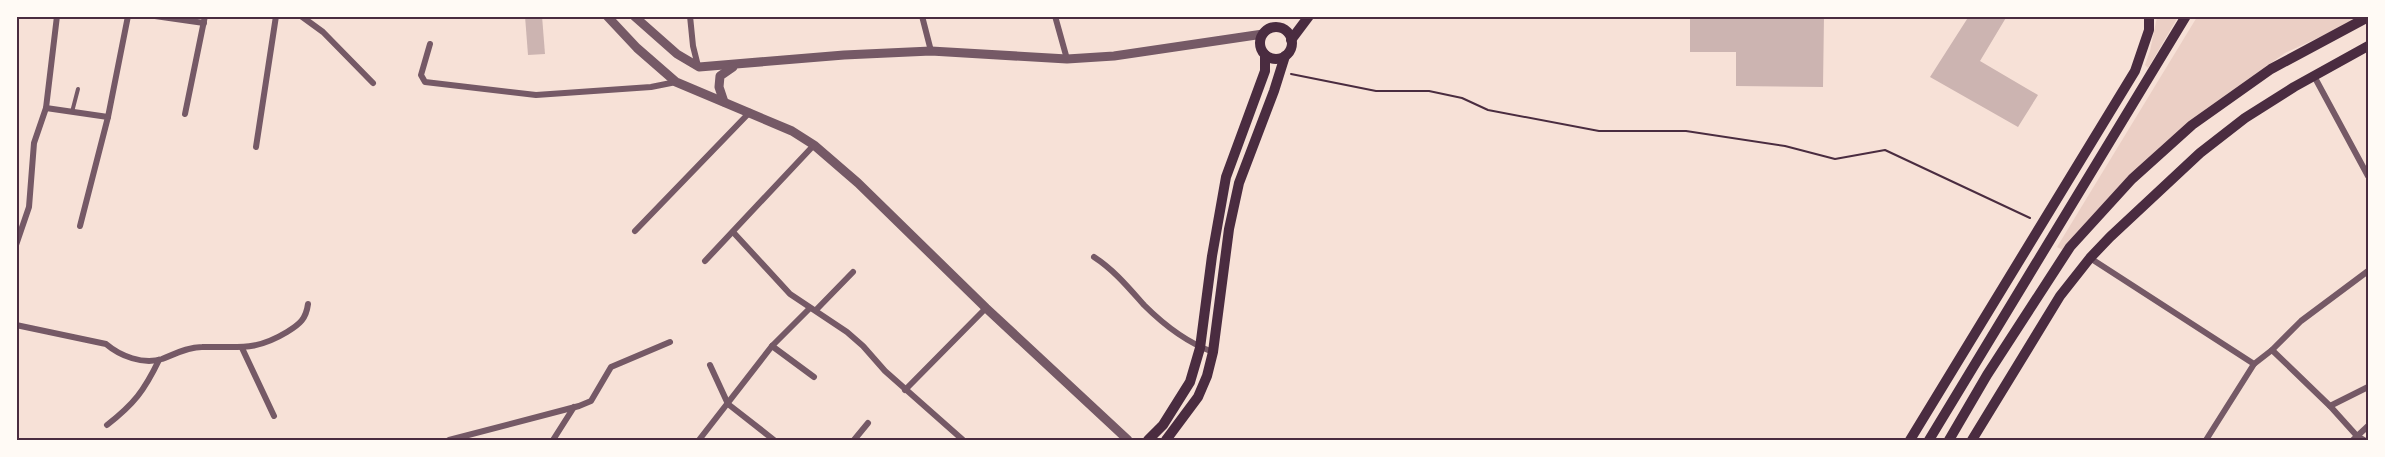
<svg xmlns="http://www.w3.org/2000/svg" width="2385" height="457" font-family="'PT Serif',serif">
	<style>
		.green { fill: #ebcfc5 }
		.building { fill: #ccb4b1 }
		.lines { fill: none; stroke-linecap: round; stroke-linejoin: round }
		.path { stroke: #4a2c40; stroke-width: 2 }
		.service { stroke: #755966; stroke-width: 4 }
		.minor { stroke: #755966; stroke-width: 6 }
		.tertiary { stroke: #755966; stroke-width: 9 }
		.secondary { stroke: #4a2c40; stroke-width: 10 }
		.neatline { fill: none; stroke: #4a2c40; stroke-width: 2 }
	</style>
	<rect width="100%" height="100%" fill="#f7e1d7"/>
	<g class="green">
		<path d="M 2349,16 L 2361,18 L 2285,53 L 2206,109 L 2162,145 L 2113,194 L 2063,250 L 2057,247 L 2197,17 Z"/>
		<path d="M 2157,17 L 2178,17 L 2148,68 L 2145,65 L 2150,51 Z"/>
	</g>
	<g class="building">
		<path d="M 525,16 L 542,16 L 545,54 L 528,55 Z"/>
		<path d="M 1690,16 L 1824,16 L 1823,87 L 1736,86 L 1736,52 L 1690,52 Z"/>
		<path d="M 1969,16 L 2007,16 L 1980,61 L 2038,95 L 2018,127 L 1930,77 Z"/>
	</g>
	<g class="lines">
		<path class="path" d="M 1291,74 L 1376,91 L 1429,91 L 1462,98 L 1488,110 L 1599,131 L 1686,131 L 1785,146 L 1835,159 L 1885,150 L 2030,218"/>
		<path class="service" d="M 72,112 L 78,89"/>
		<g class="minor">
			<path d="M 155,16 L 204,23"/>
			<path d="M 301,16 L 323,32 L 373,83"/>
			<path d="M 690,16 L 693,46 L 698,66"/>
			<path d="M 922,16 L 931,51"/>
			<path d="M 1055,16 L 1067,59"/>
			<path d="M 430,44 L 421,75 L 425,82 L 536,95 L 651,87 L 676,82"/>
			<path d="M 2314,76 L 2368,176"/>
			<path d="M 46,108 L 108,117"/>
			<path d="M 185,114 L 205,16"/>
			<path d="M 256,147 L 276,16"/>
			<path d="M 80,226 L 108,117 L 128,16"/>
			<path d="M 635,231 L 750,112"/>
			<path d="M 733,232 L 790,294 L 847,332 L 863,346 L 885,371 L 963,440"/>
			<path d="M 16,245 L 29,207 L 34,143 L 46,108 L 57,16"/>
			<path d="M 1094,257 C 1114,270 1128,287 1144,305 C 1163,324 1188,343 1213,352"/>
			<path d="M 2090,258 L 2254,364 L 2272,350 L 2330,406 L 2357,436 L 2364,440"/>
			<path d="M 705,261 L 814,145"/>
			<path d="M 816,310 L 853,272"/>
			<path d="M 16,325 L 106,344 C 120,356 143,365 162,359 C 175,354 188,347 202,347 C 238,346 254,352 287,332 C 300,324 306,319 308,304"/>
			<path d="M 772,346 L 814,377"/>
			<path d="M 242,348 L 274,416"/>
			<path d="M 2272,350 L 2301,321 L 2368,271"/>
			<path d="M 710,365 L 728,404 L 774,440"/>
			<path d="M 905,390 L 986,308"/>
			<path d="M 2330,406 L 2368,387"/>
			<path d="M 107,425 C 134,404 144,391 159,360"/>
			<path d="M 449,440 L 579,406 L 591,401 L 611,367 L 670,342"/>
			<path d="M 553,440 L 574,407"/>
			<path d="M 699,440 L 772,346 L 810,308"/>
			<path d="M 854,440 L 868,423"/>
			<path d="M 2206,440 L 2254,364"/>
			<path d="M 2353,440 L 2368,426"/>
		</g>
		<g class="tertiary">
			<path d="M 607,16 L 637,48 L 676,82 L 792,131 L 814,145 L 858,183 L 986,308 L 1128,440"/>
			<path d="M 634,16 L 677,54 L 699,67 L 844,55 L 931,51 L 1067,59 L 1114,56 L 1263,34"/>
			<path d="M 724,102 L 719,87 L 720,76 L 733,67"/>
		</g>
		<g class="secondary">
			<circle cx="1276" cy="43" r="16"/>
			<path d="M 1291,40 L 1309,16"/>
			<path d="M 1148,440 L 1163,425 L 1190,382 L 1200,348 L 1212,256 L 1226,177 L 1265,71 L 1265,55"/>
			<path d="M 1166,440 L 1198,397 L 1207,376 L 1213,352 L 1229,229 L 1239,183 L 1274,91 L 1285,56"/>
			<path d="M 1910,440 L 2135,71 L 2149,30 L 2149,16"/>
			<path d="M 1929,440 L 2186,16"/>
			<path d="M 1949,440 L 1987,375 L 2070,247 L 2132,179 L 2192,125 L 2271,69 L 2368,17"/>
			<path d="M 1972,440 L 2060,296 L 2090,258 L 2110,237 L 2200,153 L 2245,118 L 2294,87 L 2368,46"/>
		</g>
	</g>
	<rect width="2385" height="457" fill="none" stroke="#fffaf5" stroke-width="36"/>
	<rect x="18" y="18" width="2349" height="421" class="neatline"/>
</svg>
